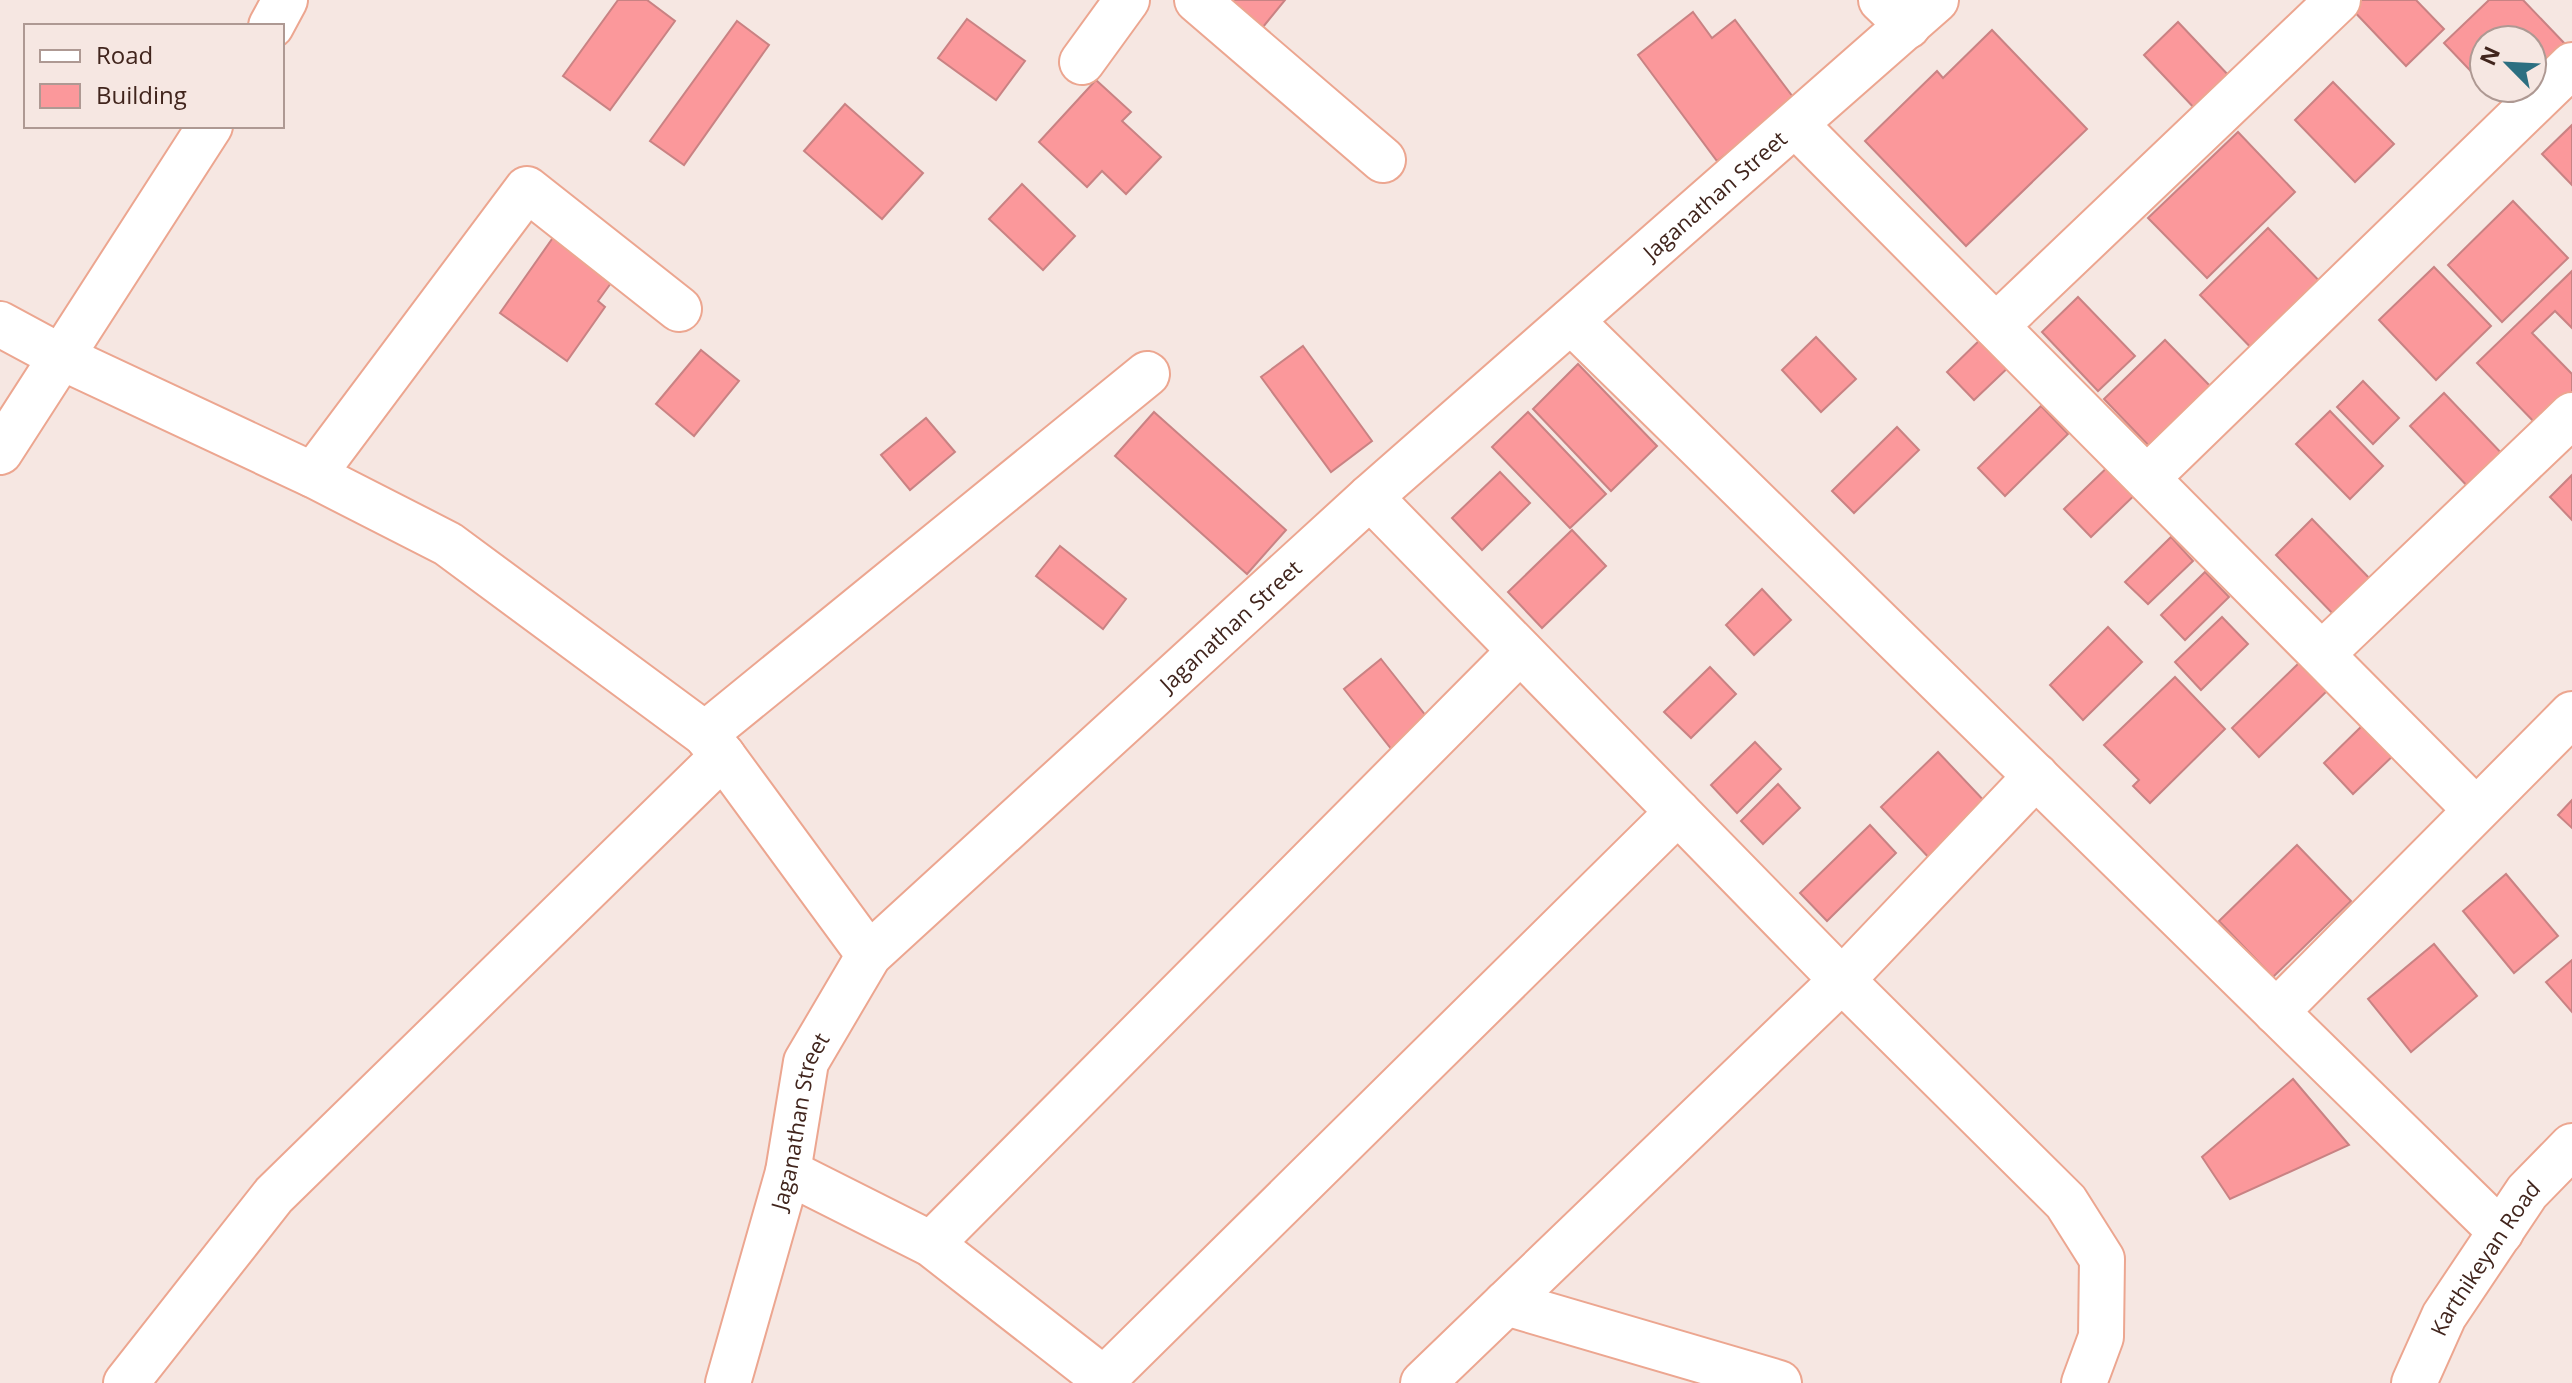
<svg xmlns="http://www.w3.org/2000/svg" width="2572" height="1383" font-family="'Open Sans',sans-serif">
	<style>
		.building { fill: #fb989b; stroke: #c98283; stroke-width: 2 }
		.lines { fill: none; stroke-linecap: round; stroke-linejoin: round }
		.minor-casing { stroke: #eca690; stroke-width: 48 }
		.minor { stroke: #fff; stroke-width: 44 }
		.labels { text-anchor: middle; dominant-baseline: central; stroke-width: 6; stroke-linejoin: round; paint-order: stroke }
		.street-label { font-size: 22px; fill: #41251d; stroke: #f6e7e2 }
	</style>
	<rect width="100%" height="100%" fill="#f6e7e2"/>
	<g class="building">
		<path d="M 618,0 L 647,0 L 675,21 L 610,110 L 563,76 Z"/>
		<path d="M 1230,0 L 1285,0 L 1263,27 Z"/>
		<path d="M 2354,0 L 2416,0 L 2444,29 L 2406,66 L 2348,5 Z"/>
		<path d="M 2489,0 L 2523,0 L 2567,46 L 2532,80 L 2532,40 L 2484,40 L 2484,85 L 2444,43 Z"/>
		<path d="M 1693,12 L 1712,38 L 1735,20 L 1796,101 L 1717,161 L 1638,55 Z"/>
		<path d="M 967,19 L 1025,61 L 996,100 L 938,58 Z"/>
		<path d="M 737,21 L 769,45 L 684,165 L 650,141 Z"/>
		<path d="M 2178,22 L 2232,79 L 2198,112 L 2144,55 Z"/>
		<path d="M 1992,30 L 2087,129 L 1966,246 L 1865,141 L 1937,71 L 1943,78 Z"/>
		<path d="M 1096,80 L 1131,112 L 1122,121 L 1161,157 L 1126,194 L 1102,171 L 1087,187 L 1039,142 Z"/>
		<path d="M 2333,82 L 2394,144 L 2355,182 L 2295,120 Z"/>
		<path d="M 2487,88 L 2523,88 L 2505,106 Z"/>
		<path d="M 845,104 L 923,173 L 882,219 L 804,151 Z"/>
		<path d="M 2572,125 L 2572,185 L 2542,154 Z"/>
		<path d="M 2238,132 L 2295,192 L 2207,278 L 2148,218 Z"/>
		<path d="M 1022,184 L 1075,236 L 1043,270 L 989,219 Z"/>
		<path d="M 2513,201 L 2568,258 L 2502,322 L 2448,265 Z"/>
		<path d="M 564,222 L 624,265 L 598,301 L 605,307 L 567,361 L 500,313 Z"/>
		<path d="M 2268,228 L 2329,291 L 2260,357 L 2200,295 Z"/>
		<path d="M 2434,267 L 2491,326 L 2436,380 L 2379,320 Z"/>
		<path d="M 2572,271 L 2572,328 L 2555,311 L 2532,333 L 2572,374 L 2572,394 L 2539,427 L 2477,363 Z"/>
		<path d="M 2078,297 L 2135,356 L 2098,391 L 2042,332 Z"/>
		<path d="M 1987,333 L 2014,362 L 1974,400 L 1947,372 Z"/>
		<path d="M 1816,337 L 1856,379 L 1821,412 L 1782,370 Z"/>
		<path d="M 2165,340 L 2216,392 L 2154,451 L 2104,399 Z"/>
		<path d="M 1303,346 L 1372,441 L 1331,472 L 1261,377 Z"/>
		<path d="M 701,350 L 739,381 L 694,436 L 656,404 Z"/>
		<path d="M 1578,364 L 1657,446 L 1611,491 L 1533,409 Z"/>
		<path d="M 2363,381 L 2399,418 L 2373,444 L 2337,407 Z"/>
		<path d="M 2444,393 L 2507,459 L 2473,492 L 2410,426 Z"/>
		<path d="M 2041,406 L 2068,434 L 2005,496 L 1978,468 Z"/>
		<path d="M 2330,411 L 2383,466 L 2350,499 L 2296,444 Z"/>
		<path d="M 1154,412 L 1286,530 L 1247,574 L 1115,456 Z"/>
		<path d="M 1528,412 L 1606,494 L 1570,528 L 1492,447 Z"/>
		<path d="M 926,418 L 955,452 L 910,490 L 881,455 Z"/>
		<path d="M 1897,427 L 1919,450 L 1854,513 L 1832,491 Z"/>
		<path d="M 2116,459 L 2143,487 L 2091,537 L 2064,509 Z"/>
		<path d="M 1500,472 L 1530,503 L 1482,550 L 1452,518 Z"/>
		<path d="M 2572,475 L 2572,520 L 2550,497 Z"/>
		<path d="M 2312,519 L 2374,583 L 2338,619 L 2276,555 Z"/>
		<path d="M 1572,530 L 1606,566 L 1542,628 L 1508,592 Z"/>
		<path d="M 2171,537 L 2193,561 L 2148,604 L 2125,582 Z"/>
		<path d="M 1060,546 L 1126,599 L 1103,629 L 1036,576 Z"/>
		<path d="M 2205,572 L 2229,597 L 2185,640 L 2161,615 Z"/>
		<path d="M 1762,589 L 1791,620 L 1754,655 L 1726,625 Z"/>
		<path d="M 2222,617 L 2248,644 L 2201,690 L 2175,662 Z"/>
		<path d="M 2108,627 L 2142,662 L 2083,720 L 2050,685 Z"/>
		<path d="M 1381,659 L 1434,726 L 1396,755 L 1344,689 Z"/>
		<path d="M 2301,661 L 2329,689 L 2259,757 L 2232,728 Z"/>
		<path d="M 1710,667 L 1736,694 L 1691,738 L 1664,712 Z"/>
		<path d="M 2175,677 L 2225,729 L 2150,803 L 2133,786 L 2139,780 L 2104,745 Z"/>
		<path d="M 2368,720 L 2398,751 L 2353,794 L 2324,763 Z"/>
		<path d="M 1755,742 L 1781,769 L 1737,813 L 1711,785 Z"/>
		<path d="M 1938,752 L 1989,806 L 1932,861 L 1881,807 Z"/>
		<path d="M 1778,784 L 1800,808 L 1763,844 L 1741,821 Z"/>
		<path d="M 2572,800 L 2572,828 L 2558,815 Z"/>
		<path d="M 1870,825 L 1896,853 L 1827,921 L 1800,893 Z"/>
		<path d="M 2297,845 L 2351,901 L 2273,977 L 2219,921 Z"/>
		<path d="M 2506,874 L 2558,936 L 2514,973 L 2463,911 Z"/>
		<path d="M 2434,944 L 2477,996 L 2411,1052 L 2368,999 Z"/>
		<path d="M 2572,960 L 2572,1012 L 2546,982 Z"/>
		<path d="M 2293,1079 L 2349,1145 L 2230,1199 L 2202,1157 Z"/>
	</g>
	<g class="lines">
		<defs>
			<g id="minor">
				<path d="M 1197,0 L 1383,160"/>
				<path d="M 1881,0 L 1908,26"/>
				<path d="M 271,26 L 285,0"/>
				<path d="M 1082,62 L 1127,0"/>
				<path d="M 1796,125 L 2476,810"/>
				<path d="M 1571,321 L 2501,1232"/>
				<path d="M 0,324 L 63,358 L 313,475 L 448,544 L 705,734 L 723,756"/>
				<path d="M 1996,326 L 2338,0"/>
				<path d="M 0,452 L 210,126"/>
				<path d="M 313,475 L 527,189 L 679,309"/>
				<path d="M 2147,478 L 2572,65"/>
				<path d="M 1370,497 L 1842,980 L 2066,1202 L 2102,1259 L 2101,1337 L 2084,1383"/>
				<path d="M 2322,654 L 2572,415"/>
				<path d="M 705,734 L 1147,374"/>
				<path d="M 2276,1012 L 2572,714"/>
				<path d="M 788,1172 L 931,1244 L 1109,1383"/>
				<path d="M 931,1244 L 1520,651"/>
				<path d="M 1506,1303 L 1779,1383"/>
				<path d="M 1104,1379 L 1678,812"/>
				<path d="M 126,1383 L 274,1195 L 723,756 L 869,955"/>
				<path id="s1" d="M 728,1383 L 788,1172 L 806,1062 L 869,955 L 1370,497 L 1936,0"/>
				<path d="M 1423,1383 L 1842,980 L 2036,776"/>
				<path id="s2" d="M 2414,1383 L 2444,1316 L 2527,1192 L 2572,1146"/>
			</g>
		</defs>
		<use href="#minor" class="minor-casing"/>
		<use href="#minor" class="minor"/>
	</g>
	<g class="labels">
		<g class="street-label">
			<text stroke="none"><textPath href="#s1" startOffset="1592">Jaganathan Street</textPath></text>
			<text stroke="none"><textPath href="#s1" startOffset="944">Jaganathan Street</textPath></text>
			<text stroke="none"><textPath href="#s1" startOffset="272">Jaganathan Street</textPath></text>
			<text stroke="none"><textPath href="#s2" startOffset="144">Karthikeyan Road</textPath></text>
		</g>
	</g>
	<rect x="24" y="24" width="260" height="104" fill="#f6e7e2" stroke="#ae9993" stroke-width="2"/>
	<rect x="40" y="50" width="40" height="12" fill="#ffffff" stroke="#ae9993" stroke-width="2"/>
	<text x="96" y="64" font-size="24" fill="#41251d">Road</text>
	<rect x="40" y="84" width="40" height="24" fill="#fb989b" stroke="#ae9993" stroke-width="2"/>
	<text x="96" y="104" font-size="24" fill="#41251d">Building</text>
	<g transform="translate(2508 64) rotate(294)"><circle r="38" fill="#f6e7e2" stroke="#ae9993" stroke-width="2"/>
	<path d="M0-6L14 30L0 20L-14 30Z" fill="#2c6f81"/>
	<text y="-12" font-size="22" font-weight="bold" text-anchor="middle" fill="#41251d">N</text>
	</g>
</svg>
